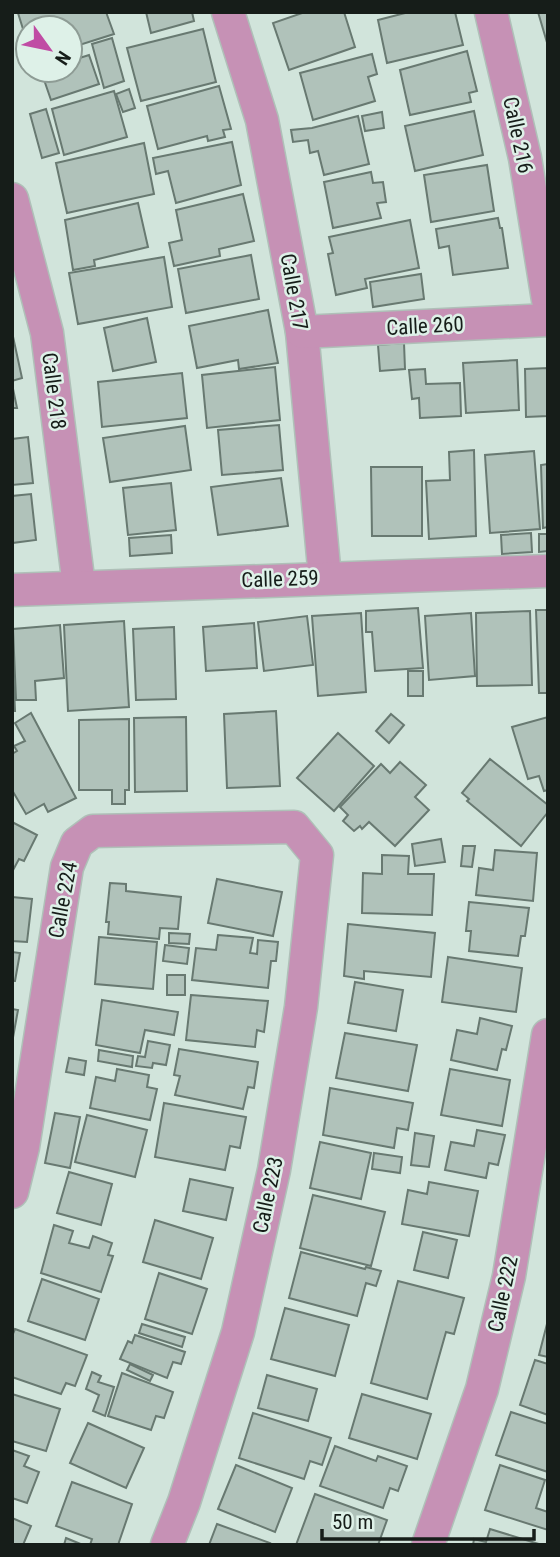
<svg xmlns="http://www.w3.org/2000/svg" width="560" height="1557" font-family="'Roboto Condensed',sans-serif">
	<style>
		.building { fill: #b0c2ba; stroke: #687971; stroke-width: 2 }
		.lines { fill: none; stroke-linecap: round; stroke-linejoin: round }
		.minor-casing { stroke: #afc0b8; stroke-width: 35 }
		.minor { stroke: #c691b5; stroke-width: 32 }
		.labels { text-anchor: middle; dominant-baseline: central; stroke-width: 5; stroke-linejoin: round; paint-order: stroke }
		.street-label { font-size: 21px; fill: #161d19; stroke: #def1e8 }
	</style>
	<rect width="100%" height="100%" fill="#d1e4db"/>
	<g class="building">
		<path d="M 106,12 L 114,34 L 70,48 L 70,28 L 28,28 L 28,45 L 18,13 Z"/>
		<path d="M 146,12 L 192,12 L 194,21 L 151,33 Z"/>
		<path d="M 305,12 L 344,12 L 355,47 L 289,70 L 273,23 Z"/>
		<path d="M 409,12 L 455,12 L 463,45 L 387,63 L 378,20 Z"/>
		<path d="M 538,12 L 548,12 L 548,46 Z"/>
		<path d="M 203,29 L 216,82 L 141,101 L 127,48 Z"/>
		<path d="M 112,38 L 124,81 L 104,88 L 92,44 Z"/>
		<path d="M 467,51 L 477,91 L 469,93 L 471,102 L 410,115 L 400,70 Z"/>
		<path d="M 372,54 L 377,74 L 368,77 L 375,101 L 313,120 L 300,73 Z"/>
		<path d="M 89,55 L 99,84 L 51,100 L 41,71 L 70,70 L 70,61 Z"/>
		<path d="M 219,86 L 231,129 L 223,130 L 225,137 L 208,141 L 207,136 L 158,149 L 147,106 Z"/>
		<path d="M 129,89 L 135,108 L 123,112 L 116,94 Z"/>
		<path d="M 114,91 L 127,137 L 64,155 L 52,109 Z"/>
		<path d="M 46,109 L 59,153 L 42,158 L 30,114 Z"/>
		<path d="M 474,111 L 483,155 L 415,171 L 405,126 Z"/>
		<path d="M 382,112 L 384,128 L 365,131 L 362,116 Z"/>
		<path d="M 358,116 L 369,164 L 324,175 L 318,151 L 310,153 L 308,140 L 293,142 L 291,130 L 312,128 Z"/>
		<path d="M 232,142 L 241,185 L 176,203 L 168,171 L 156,174 L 153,158 Z"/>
		<path d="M 144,143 L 154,194 L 67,213 L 56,163 Z"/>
		<path d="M 487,165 L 494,211 L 431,222 L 424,175 Z"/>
		<path d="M 371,172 L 373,183 L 383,182 L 386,202 L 377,203 L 381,218 L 333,228 L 324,182 Z"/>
		<path d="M 243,194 L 254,241 L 219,249 L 220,256 L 174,266 L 169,243 L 182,240 L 176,210 Z"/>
		<path d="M 138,203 L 148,247 L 94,260 L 95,266 L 73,270 L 65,220 Z"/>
		<path d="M 498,218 L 500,228 L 502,228 L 508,268 L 453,275 L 449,246 L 439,248 L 436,229 Z"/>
		<path d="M 410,220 L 419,268 L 365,279 L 367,288 L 336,295 L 328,254 L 333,253 L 329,237 Z"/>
		<path d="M 251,255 L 259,299 L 186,313 L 178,269 Z"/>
		<path d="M 164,257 L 172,307 L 78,324 L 69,273 Z"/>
		<path d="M 421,274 L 424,299 L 373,307 L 370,282 Z"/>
		<path d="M 268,310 L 278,363 L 239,369 L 238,360 L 197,368 L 189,326 Z"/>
		<path d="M 147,318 L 156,362 L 113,371 L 104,328 Z"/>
		<path d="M 12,332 L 22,378 L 12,381 Z"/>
		<path d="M 404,343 L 405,369 L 380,371 L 378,345 Z"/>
		<path d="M 517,360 L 519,410 L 466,413 L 463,363 Z"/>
		<path d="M 275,367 L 280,420 L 207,428 L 202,375 Z"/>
		<path d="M 548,368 L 548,416 L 526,417 L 525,369 Z"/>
		<path d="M 425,369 L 426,384 L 460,383 L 461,416 L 420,418 L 419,398 L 412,399 L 409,370 Z"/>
		<path d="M 182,373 L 187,418 L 102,427 L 98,382 Z"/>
		<path d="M 12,384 L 17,408 L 12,408 Z"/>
		<path d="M 279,425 L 283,470 L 222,475 L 218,430 Z"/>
		<path d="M 185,426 L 191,470 L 110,482 L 103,438 Z"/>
		<path d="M 28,437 L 33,483 L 12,485 L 12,439 Z"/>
		<path d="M 474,450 L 476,536 L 429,539 L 426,481 L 450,480 L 449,452 Z"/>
		<path d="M 534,451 L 540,529 L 490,533 L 485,455 Z"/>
		<path d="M 548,464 L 548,527 L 543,528 L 541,465 Z"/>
		<path d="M 371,467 L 422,467 L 422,536 L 372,536 Z"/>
		<path d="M 281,478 L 288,526 L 218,535 L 211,487 Z"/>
		<path d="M 171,483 L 176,530 L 128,535 L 123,488 Z"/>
		<path d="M 31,494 L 36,540 L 12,543 L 12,496 Z"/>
		<path d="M 531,533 L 532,552 L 502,554 L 501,535 Z"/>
		<path d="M 539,534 L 548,534 L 548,551 L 539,552 Z"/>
		<path d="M 171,535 L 172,553 L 130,556 L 129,538 Z"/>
		<path d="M 418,608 L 423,668 L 375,671 L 372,632 L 366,632 L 366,611 Z"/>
		<path d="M 536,610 L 548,610 L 548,693 L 539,693 Z"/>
		<path d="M 530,611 L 532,685 L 477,686 L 476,613 Z"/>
		<path d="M 361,613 L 366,692 L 318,696 L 312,616 Z"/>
		<path d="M 471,613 L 475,676 L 429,680 L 425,616 Z"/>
		<path d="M 307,616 L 313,665 L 264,671 L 258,622 Z"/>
		<path d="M 124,621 L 129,707 L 68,711 L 64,625 Z"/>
		<path d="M 254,623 L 257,668 L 206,671 L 203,627 Z"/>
		<path d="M 60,625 L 64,678 L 35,681 L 36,700 L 16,700 L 13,629 Z"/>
		<path d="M 174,627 L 176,699 L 136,700 L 133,629 Z"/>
		<path d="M 12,640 L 15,711 L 12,711 Z"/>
		<rect x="408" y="671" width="15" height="25"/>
		<path d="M 276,711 L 280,786 L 227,788 L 224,714 Z"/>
		<path d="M 31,713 L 76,798 L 48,812 L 44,804 L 26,814 L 12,790 L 12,754 L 17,751 L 14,746 L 25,741 L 15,723 Z"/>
		<path d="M 391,714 L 404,725 L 389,743 L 376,731 Z"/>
		<path d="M 186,717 L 187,791 L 135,792 L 134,718 Z"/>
		<path d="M 548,717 L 548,790 L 544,791 L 539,776 L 528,779 L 512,727 Z"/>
		<path d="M 129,719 L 129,790 L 125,790 L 125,804 L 112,804 L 112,790 L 79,790 L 79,720 Z"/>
		<path d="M 338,733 L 374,766 L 334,811 L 297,778 Z"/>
		<path d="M 490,759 L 548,805 L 548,812 L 521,846 L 467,801 L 469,799 L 462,793 Z"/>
		<path d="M 400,762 L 426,785 L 415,797 L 429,810 L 395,846 L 369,822 L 362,829 L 360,826 L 354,831 L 343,821 L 348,815 L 340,807 L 381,764 L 390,773 Z"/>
		<path d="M 12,822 L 37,835 L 24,861 L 19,859 L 12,872 Z"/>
		<path d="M 441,839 L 445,862 L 415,866 L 412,844 Z"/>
		<path d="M 463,846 L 475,846 L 472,867 L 461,866 Z"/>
		<path d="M 495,850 L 537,853 L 533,901 L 476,895 L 479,868 L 493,870 Z"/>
		<path d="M 382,855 L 409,856 L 408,874 L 434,874 L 432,915 L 362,913 L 363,873 L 382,874 Z"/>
		<path d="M 217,879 L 282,892 L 273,936 L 208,923 Z"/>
		<path d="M 110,883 L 126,884 L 126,891 L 181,897 L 178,929 L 160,928 L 159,939 L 108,934 L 109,922 L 106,922 Z"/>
		<path d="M 12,897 L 32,899 L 27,942 L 12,941 Z"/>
		<path d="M 469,902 L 529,908 L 525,936 L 521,936 L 518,956 L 469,951 L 471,931 L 466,931 Z"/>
		<path d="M 348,924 L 435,933 L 431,977 L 364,971 L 364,979 L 344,976 Z"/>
		<path d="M 169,933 L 190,934 L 189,944 L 169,943 Z"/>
		<path d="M 218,935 L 253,938 L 250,953 L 257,954 L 258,940 L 278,942 L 276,961 L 271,961 L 268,988 L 192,980 L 196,948 L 216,950 Z"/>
		<path d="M 99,937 L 157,942 L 153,989 L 95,984 Z"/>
		<path d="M 165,945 L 189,948 L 187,964 L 163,961 Z"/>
		<path d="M 12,952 L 20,953 L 15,981 L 12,981 Z"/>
		<path d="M 448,957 L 522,968 L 516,1012 L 442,1002 Z"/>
		<rect x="167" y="975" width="18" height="20"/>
		<path d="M 355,982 L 403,990 L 396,1031 L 348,1023 Z"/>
		<path d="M 191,995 L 268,1001 L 264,1032 L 257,1030 L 255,1047 L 186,1040 Z"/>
		<path d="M 102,1000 L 178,1012 L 174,1035 L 145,1030 L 140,1053 L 96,1045 Z"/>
		<path d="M 12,1009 L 18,1010 L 12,1043 Z"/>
		<path d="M 480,1018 L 512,1026 L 506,1050 L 502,1049 L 497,1070 L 451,1060 L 457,1030 L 477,1034 Z"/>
		<path d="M 345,1033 L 417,1045 L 408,1091 L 336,1078 Z"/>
		<path d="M 148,1041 L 170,1045 L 166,1065 L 153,1063 L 152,1068 L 136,1066 L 138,1056 L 145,1057 Z"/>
		<path d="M 179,1049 L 258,1062 L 254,1088 L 248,1087 L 243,1109 L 175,1095 L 180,1076 L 174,1075 Z"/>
		<path d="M 99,1050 L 133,1056 L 132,1067 L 98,1061 Z"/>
		<path d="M 69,1058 L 86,1061 L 84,1075 L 66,1072 Z"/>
		<path d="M 117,1069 L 149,1075 L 147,1087 L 157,1089 L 150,1120 L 90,1108 L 96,1077 L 115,1081 Z"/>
		<path d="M 450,1069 L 510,1080 L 502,1126 L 441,1115 Z"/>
		<path d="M 330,1088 L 413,1103 L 408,1130 L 397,1128 L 394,1148 L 323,1135 Z"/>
		<path d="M 164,1103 L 246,1117 L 240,1148 L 230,1146 L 225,1170 L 155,1157 Z"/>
		<path d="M 55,1113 L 80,1117 L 70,1168 L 45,1163 Z"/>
		<path d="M 87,1115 L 147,1130 L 135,1177 L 75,1162 Z"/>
		<path d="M 477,1130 L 505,1135 L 498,1165 L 489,1163 L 486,1178 L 445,1170 L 451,1142 L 474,1146 Z"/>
		<path d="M 415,1133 L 434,1136 L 429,1167 L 411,1165 Z"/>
		<path d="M 320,1142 L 371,1153 L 361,1199 L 310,1188 Z"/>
		<path d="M 374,1153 L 402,1157 L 400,1173 L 372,1169 Z"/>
		<path d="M 69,1172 L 112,1184 L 101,1225 L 57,1213 Z"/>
		<path d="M 190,1179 L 233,1188 L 226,1220 L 183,1211 Z"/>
		<path d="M 429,1182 L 478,1191 L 469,1236 L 402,1224 L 408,1190 L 427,1194 Z"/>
		<path d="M 313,1195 L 385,1212 L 371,1266 L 300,1248 Z"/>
		<path d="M 155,1220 L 213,1238 L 201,1279 L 143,1262 Z"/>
		<path d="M 54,1225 L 73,1231 L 69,1243 L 89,1248 L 93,1236 L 112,1243 L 108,1255 L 113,1256 L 101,1292 L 41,1273 Z"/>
		<path d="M 423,1232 L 457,1240 L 448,1278 L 414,1270 Z"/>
		<path d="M 301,1252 L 365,1269 L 366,1267 L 381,1271 L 376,1286 L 366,1283 L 357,1316 L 289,1298 Z"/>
		<path d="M 159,1273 L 207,1289 L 192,1334 L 145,1319 Z"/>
		<path d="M 42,1279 L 99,1299 L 85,1340 L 28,1321 Z"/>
		<path d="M 398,1281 L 464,1298 L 454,1334 L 446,1332 L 427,1399 L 371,1383 Z"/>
		<path d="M 285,1308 L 349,1325 L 335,1376 L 271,1359 Z"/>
		<path d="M 548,1320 L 548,1357 L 539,1355 Z"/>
		<path d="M 142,1324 L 185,1337 L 182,1347 L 139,1333 Z"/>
		<path d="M 15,1329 L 87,1355 L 75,1386 L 66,1383 L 61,1394 L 12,1377 L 12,1336 Z"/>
		<path d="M 135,1335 L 185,1352 L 181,1364 L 173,1362 L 167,1378 L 120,1359 L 128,1341 L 132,1343 Z"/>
		<path d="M 535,1360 L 548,1364 L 548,1415 L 520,1405 Z"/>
		<path d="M 130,1364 L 153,1375 L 150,1381 L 127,1370 Z"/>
		<path d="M 92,1372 L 101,1376 L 98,1382 L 114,1387 L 105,1416 L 93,1411 L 99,1395 L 86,1389 Z"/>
		<path d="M 122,1373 L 173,1392 L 164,1418 L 156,1416 L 151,1430 L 108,1416 Z"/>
		<path d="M 267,1375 L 317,1389 L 308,1421 L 258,1408 Z"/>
		<path d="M 12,1394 L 60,1409 L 46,1451 L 12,1441 Z"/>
		<path d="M 362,1394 L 431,1414 L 417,1459 L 349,1438 Z"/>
		<path d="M 511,1412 L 548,1424 L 548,1472 L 496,1455 Z"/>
		<path d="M 253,1413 L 331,1438 L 322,1465 L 310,1461 L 304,1479 L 239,1458 Z"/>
		<path d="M 88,1423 L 144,1448 L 126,1488 L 70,1463 Z"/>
		<path d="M 335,1446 L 376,1461 L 378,1456 L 407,1466 L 398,1491 L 390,1488 L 383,1508 L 320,1486 Z"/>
		<path d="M 12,1450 L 29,1456 L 24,1466 L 39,1472 L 27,1503 L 12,1498 Z"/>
		<path d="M 236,1465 L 292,1488 L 275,1532 L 218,1509 Z"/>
		<path d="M 500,1465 L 545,1480 L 536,1508 L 548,1512 L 548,1530 L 485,1510 Z"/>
		<path d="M 72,1482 L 132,1504 L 118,1545 L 90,1545 L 92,1539 L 56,1526 Z"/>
		<path d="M 315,1494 L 387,1520 L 378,1545 L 296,1545 Z"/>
		<path d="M 12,1518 L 31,1526 L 23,1545 L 12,1545 Z"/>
		<path d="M 217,1524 L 270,1543 L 269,1545 L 209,1545 Z"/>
		<path d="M 490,1529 L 542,1545 L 473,1545 L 474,1539 L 486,1542 Z"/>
		<path d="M 66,1538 L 83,1545 L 64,1545 Z"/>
	</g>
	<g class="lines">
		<defs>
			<g id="minor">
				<path d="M 228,12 L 262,120 L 302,332 L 325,578"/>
				<path d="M 491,12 L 525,158 L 548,300"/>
				<path d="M 12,199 L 47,333 L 79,586"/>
				<path d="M 302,332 L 548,320"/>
				<path d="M 12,590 L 548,571"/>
				<path d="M 12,1192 L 23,1147 L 67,867 L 77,843 L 93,831 L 294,827 L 317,855 L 301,1007 L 274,1170 L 238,1332 L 184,1502 L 167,1545"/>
				<path d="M 428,1545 L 482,1389 L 509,1276 L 548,1035"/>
			</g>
		</defs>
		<use href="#minor" class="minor-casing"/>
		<use href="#minor" class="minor"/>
	</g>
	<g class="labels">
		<g class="street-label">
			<text transform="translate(518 135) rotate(78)">Calle 216</text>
			<text transform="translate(294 292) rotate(80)">Calle 217</text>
			<text transform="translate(425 326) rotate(-3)">Calle 260</text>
			<text transform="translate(54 391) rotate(83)">Calle 218</text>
			<text transform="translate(280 579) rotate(-2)">Calle 259</text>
			<text transform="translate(63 900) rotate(-79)">Calle 224</text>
			<text transform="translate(268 1195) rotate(-78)">Calle 223</text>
			<text transform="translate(503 1294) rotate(-78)">Calle 222</text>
		</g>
	</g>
	<rect width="560" height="1557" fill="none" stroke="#161d19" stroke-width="28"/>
	<g transform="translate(49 49) rotate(123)"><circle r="33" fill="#def1e8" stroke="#8e9c95" stroke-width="2"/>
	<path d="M0-5L12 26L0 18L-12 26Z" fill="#c04ca4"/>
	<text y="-10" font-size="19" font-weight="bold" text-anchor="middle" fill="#161d19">N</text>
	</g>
	<path d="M322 1529v10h212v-10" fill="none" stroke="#161d19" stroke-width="3.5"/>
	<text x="332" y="1529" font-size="21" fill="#161d19" stroke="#def1e8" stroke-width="5" paint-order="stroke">50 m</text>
</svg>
